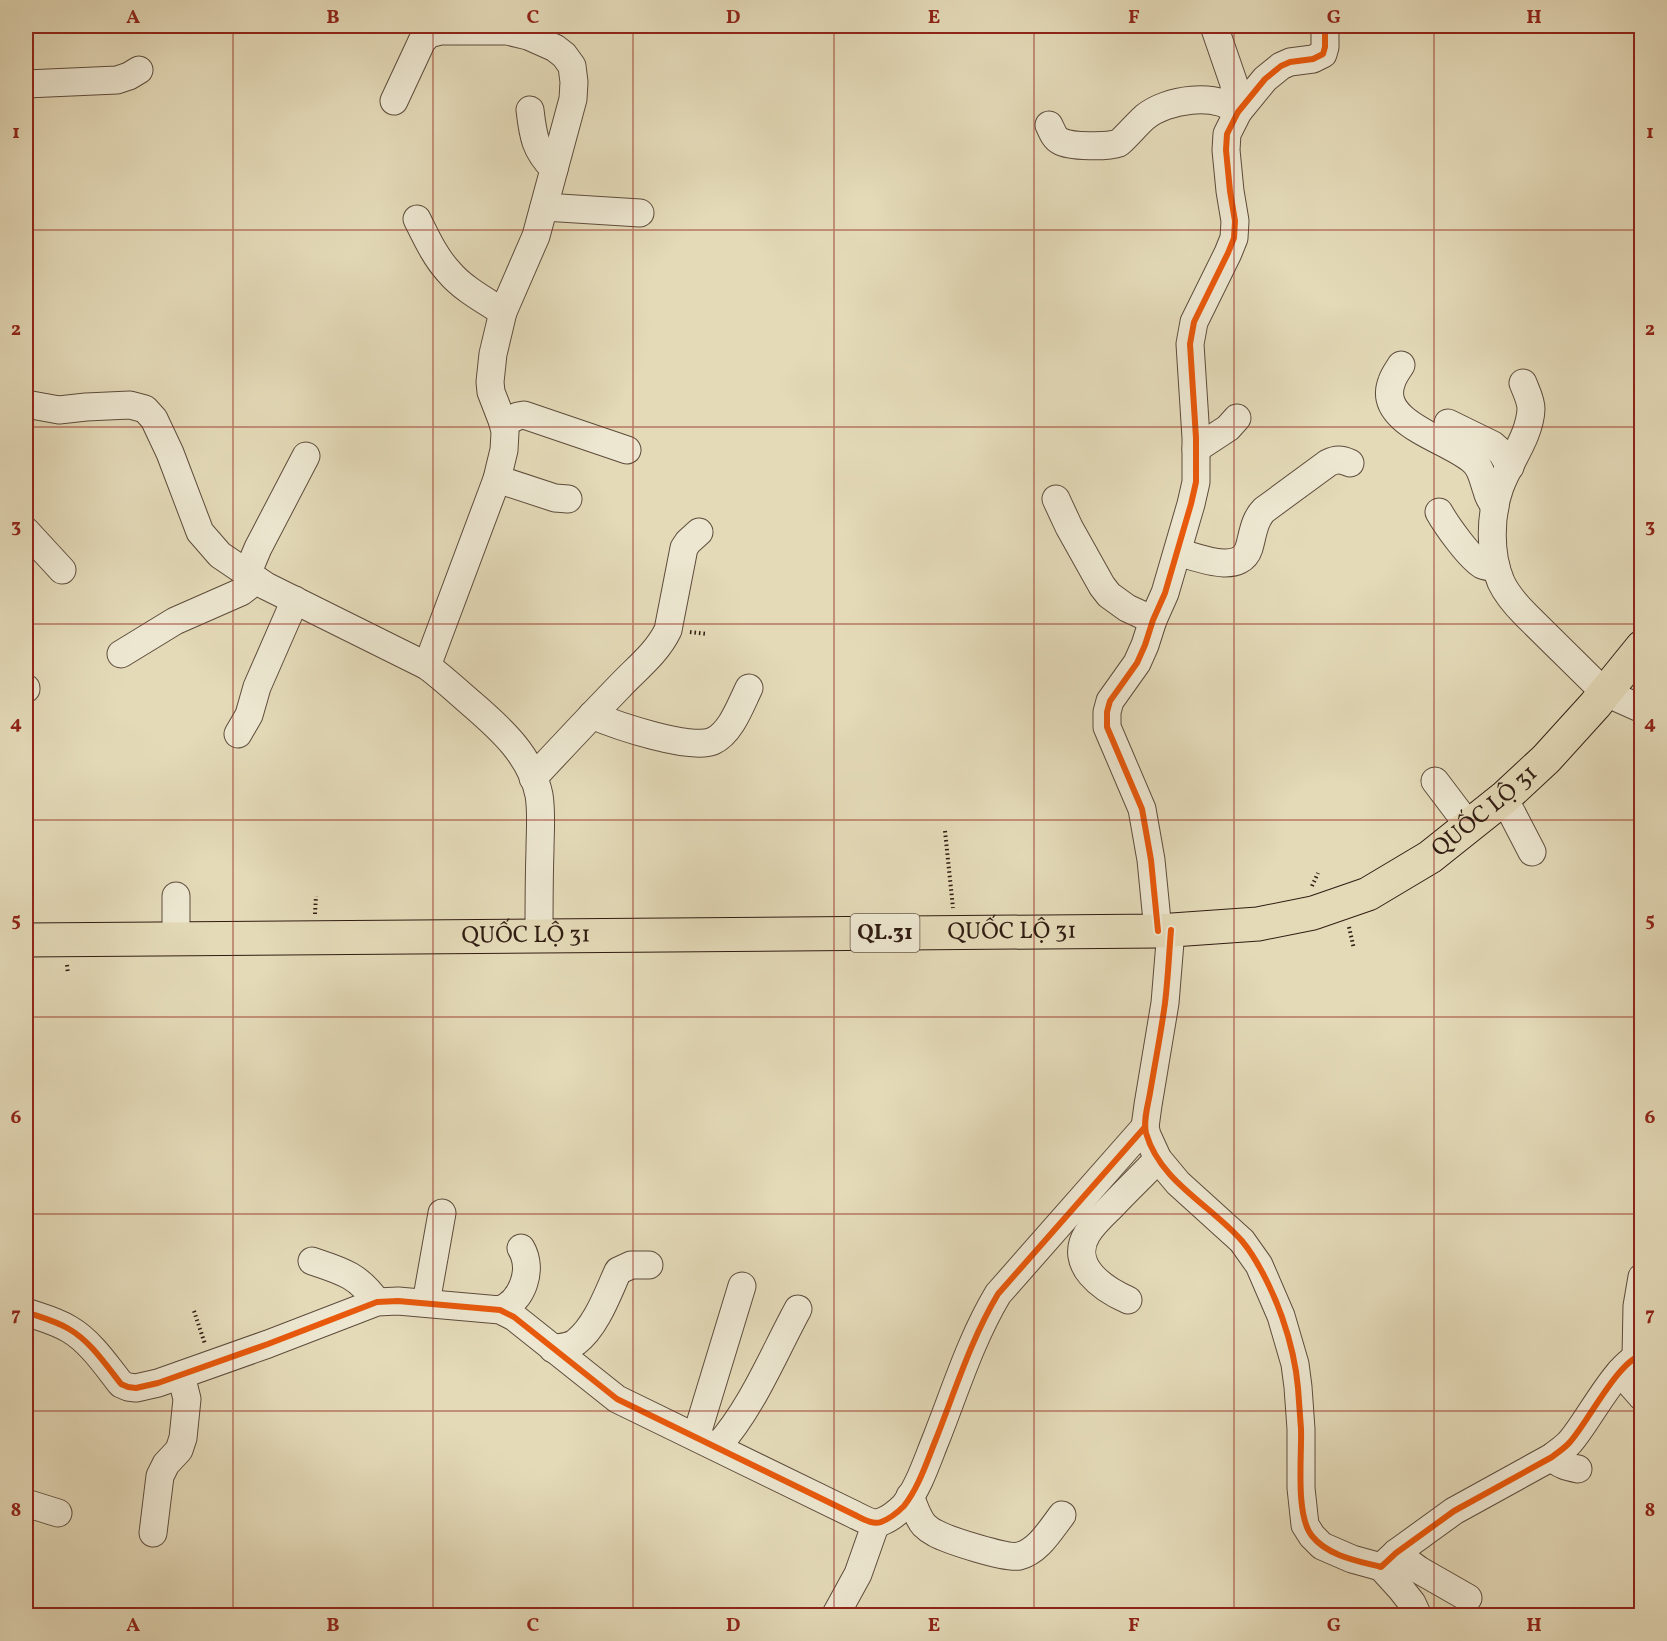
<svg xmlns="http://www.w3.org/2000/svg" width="1667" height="1641" font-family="Vollkorn,serif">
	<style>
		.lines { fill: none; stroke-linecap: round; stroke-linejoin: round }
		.minor-casing { stroke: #5d4c3c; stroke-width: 29 }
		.highway-casing { stroke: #301c12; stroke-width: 35 }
		.path { stroke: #301c12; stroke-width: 4; stroke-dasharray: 1.5 3; stroke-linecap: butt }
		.minor { stroke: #ede7d1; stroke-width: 27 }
		.highway { stroke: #e4dab8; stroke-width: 33 }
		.cycleway-casing { stroke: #ede7d1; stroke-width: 10 }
		.cycleway { stroke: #e8590c; stroke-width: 6 }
		.grid { fill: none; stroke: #8f2418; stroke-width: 1.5; stroke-opacity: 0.55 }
		.labels { text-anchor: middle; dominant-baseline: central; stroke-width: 6; stroke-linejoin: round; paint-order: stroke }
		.shield { fill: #ede7d1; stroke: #69594b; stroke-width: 1.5 }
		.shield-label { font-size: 22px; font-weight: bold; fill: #301c12 }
		.street-label { font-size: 24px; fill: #301c12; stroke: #ede7d1 }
		.neatline { fill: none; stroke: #8f2418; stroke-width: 2 }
		.grid-label { font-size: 20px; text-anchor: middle; font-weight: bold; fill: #8f2418 }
	</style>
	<rect width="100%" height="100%" fill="#e4dab8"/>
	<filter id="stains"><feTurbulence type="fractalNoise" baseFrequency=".00333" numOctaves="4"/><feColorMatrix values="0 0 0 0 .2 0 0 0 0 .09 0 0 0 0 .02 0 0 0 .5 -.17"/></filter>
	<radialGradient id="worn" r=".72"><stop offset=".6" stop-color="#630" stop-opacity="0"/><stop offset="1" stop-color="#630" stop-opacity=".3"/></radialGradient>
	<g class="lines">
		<defs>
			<g id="minor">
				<path d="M 1214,26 L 1234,84 L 1235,109"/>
				<path d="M 26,84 L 117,80 L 129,76 L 139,70"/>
				<path d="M 394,101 L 422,41 L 429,34 L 441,31 L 507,31 L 528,36 L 555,48 L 564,55 L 572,66 L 574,82 L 573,99 L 536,236 L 503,312 L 493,354 L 490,382 L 491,392 L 503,423 L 505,432 L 504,450 L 497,479 L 427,666"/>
				<path d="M 530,110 C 533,136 535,150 554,169"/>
				<path d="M 1049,125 C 1052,131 1054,138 1060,141 C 1070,147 1108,147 1119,143 C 1128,135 1136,125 1145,117 C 1167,99 1216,92 1238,112"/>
				<path d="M 544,207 L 640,213"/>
				<path d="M 417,219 C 426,237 435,257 449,272 C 462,288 486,301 503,312"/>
				<path d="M 1401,365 C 1398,370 1394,375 1392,381 C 1375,424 1452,440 1474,462 C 1482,469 1483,481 1487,491 C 1488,497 1492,502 1495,507"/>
				<path d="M 1523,383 C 1526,391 1531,400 1531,409 C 1530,436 1509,462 1500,487 C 1490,515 1489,554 1501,582 C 1507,595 1517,606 1526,615 L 1604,692 L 1642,709"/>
				<path d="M 26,404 L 59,410 L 86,407 L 130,405 L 145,409 L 154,419 L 170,453 L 200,532 L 220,555 L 266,586 L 427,666 C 443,678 457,691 472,704 C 501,729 531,756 539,795 C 542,813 540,832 540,850 C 539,879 539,908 539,937"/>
				<path d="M 503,423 L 518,416 L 524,415 L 627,450"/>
				<path d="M 1448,423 L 1493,445 L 1502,453 L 1510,467"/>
				<path d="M 1196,449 L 1228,428 L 1237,418"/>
				<path d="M 497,479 L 555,498 L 568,499"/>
				<path d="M 1056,499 L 1069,527 L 1102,586 L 1109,595 L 1127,608 L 1153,620"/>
				<path d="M 1439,512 C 1447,526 1469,557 1482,565 C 1486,567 1492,567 1496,567"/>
				<path d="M 26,531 L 62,570"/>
				<path d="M 1178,552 C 1197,557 1240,576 1249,548 C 1253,534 1254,520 1264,510 L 1328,463 C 1336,459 1341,459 1350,463"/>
				<path d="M 247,574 L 258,548 L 306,456"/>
				<path d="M 121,654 L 175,621 L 241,592 L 257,580"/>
				<path d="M 26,689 L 26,688"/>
				<path d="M 592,715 C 615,725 691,751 713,741 C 731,733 741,704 749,688"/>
				<path d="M 238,734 L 249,715 L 257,687 L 295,600"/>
				<path d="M 533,778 C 562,747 591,716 620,686 C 637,668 657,653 668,630 L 684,548 L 688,542 L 699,532"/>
				<path d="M 1435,781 L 1469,826"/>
				<path d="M 1504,798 L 1532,852"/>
				<path d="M 176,896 L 176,940"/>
				<path d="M 1171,930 L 1165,1003 L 1148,1105 L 1145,1127 L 1147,1135 L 1158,1159 L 1178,1183 L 1242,1241 L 1259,1265 L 1281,1316 L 1295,1364 L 1298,1387 L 1301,1429 L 1301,1488 L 1305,1525 L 1312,1536 L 1322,1546 L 1352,1559 L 1381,1567 L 1401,1589 L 1412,1603 L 1418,1616"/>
				<path d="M 1158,931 L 1151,860 L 1142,809 L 1107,727 L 1107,712 L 1110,701 L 1137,663 L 1145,645 L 1153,620 L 1165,593 L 1191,504 L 1196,482 L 1196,438 L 1190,344 L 1194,322 L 1228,253 L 1234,238 L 1235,221 L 1230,191 L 1226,150 L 1227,134 L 1238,112 L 1265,79 L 1281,66 L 1290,62 L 1313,59 L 1323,54 L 1325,47 L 1325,26"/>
				<path d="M 312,1261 C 342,1271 358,1275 377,1302"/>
				<path d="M 1128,1300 C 1103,1289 1068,1265 1087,1234 C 1093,1224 1103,1215 1112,1206 C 1127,1190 1143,1175 1158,1159"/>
				<path d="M 426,1303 L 442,1213"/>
				<path d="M 500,1310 C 522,1301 534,1270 521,1248"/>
				<path d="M 26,1312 C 40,1317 56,1321 69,1329 C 90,1341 106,1365 121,1384 L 128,1387 L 136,1388 L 158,1383 L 268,1344 L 377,1302 L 398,1301 L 500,1310 L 514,1317 L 617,1399 L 855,1515 C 863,1519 873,1525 881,1522 C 889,1519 898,1512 904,1506 C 919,1487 927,1461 936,1439 C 955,1391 971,1339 998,1294 L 1145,1127"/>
				<path d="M 553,1349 C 561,1347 570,1347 576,1342 C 596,1327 608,1293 618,1271 L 631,1265 L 649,1265"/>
				<path d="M 1636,1357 L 1637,1306 L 1642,1277"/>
				<path d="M 1620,1372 L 1642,1397"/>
				<path d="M 696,1437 L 742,1286"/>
				<path d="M 717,1447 C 752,1408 773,1355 798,1309"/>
				<path d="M 1552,1457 C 1559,1465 1568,1467 1578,1469"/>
				<path d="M 910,1496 C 914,1505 917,1517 924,1525 C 927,1528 931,1531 935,1533 C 948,1540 1006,1559 1019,1556 C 1038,1552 1051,1529 1062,1515"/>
				<path d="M 26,1503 L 58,1513"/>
				<path d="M 153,1533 L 160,1476 L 166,1464 L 179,1450 L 183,1438 L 187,1399 L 181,1375"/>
				<path d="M 1396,1553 L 1419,1570 L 1468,1598"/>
				<path d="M 1381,1567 L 1396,1553 L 1454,1511 L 1552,1457 C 1558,1452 1565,1448 1570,1442 C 1588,1422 1618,1361 1642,1355"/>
				<path d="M 835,1616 L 858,1574 L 876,1523"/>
			</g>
			<g id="highway">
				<path id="s1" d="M 26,940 L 1158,931 L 1258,924 L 1313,913 L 1368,894 L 1430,857 L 1504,798 L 1546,759 L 1595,705 L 1642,647"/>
			</g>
		</defs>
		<use href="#minor" class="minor-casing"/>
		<use href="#highway" class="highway-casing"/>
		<g class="path">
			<path d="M 690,632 L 707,634"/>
			<path d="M 945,831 L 953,908"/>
			<path d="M 1312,886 L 1318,873"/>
			<path d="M 315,914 L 316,896"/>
			<path d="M 1349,927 L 1354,949"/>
			<path d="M 67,965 L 68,974"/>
			<path d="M 194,1311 L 205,1344"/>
		</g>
		<use href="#minor" class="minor"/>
		<use href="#highway" class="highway"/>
		<defs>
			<g id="cycleway">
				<path d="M 1171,930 C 1169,954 1168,979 1165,1003 C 1161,1033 1155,1063 1150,1093 C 1148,1105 1143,1121 1146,1133 C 1160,1182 1211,1205 1242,1241 C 1258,1260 1274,1294 1282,1317 C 1290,1340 1296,1364 1298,1388 C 1299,1402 1300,1415 1301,1429 C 1302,1456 1295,1515 1312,1536 C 1328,1556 1358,1561 1381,1567 L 1396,1553 L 1454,1511 L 1552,1457 C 1558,1452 1565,1448 1570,1442 C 1588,1422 1618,1361 1642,1355"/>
				<path d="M 1158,931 L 1151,860 L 1142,809 L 1107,727 L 1107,712 L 1110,701 L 1137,663 L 1145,645 L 1153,620 L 1165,593 L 1191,504 L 1196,482 L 1196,438 L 1190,344 L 1194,322 L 1228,253 L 1234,238 L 1235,221 L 1230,191 L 1226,150 L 1227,134 L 1238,112 L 1265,79 L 1281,66 L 1290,62 L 1313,59 L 1323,54 L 1325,47 L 1325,26"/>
				<path d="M 26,1312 C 40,1317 56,1321 69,1329 C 90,1341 106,1365 121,1384 L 128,1387 L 136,1388 L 158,1383 L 268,1344 L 377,1302 L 398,1301 L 500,1310 L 514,1317 L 617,1399 L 855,1515 C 863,1519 873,1525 881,1522 C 889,1519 898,1512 904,1506 C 919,1487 927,1461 936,1439 C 955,1391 971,1339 998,1294 L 1145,1127"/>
			</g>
		</defs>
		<use href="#cycleway" class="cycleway-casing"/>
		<use href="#cycleway" class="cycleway"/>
	</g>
	<path class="grid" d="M 233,26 L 233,1616M 433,26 L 433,1616M 633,26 L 633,1616M 834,26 L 834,1616M 1034,26 L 1034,1616M 1234,26 L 1234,1616M 1434,26 L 1434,1616M 26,230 L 1642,230M 26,427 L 1642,427M 26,624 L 1642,624M 26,820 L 1642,820M 26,1017 L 1642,1017M 26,1214 L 1642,1214M 26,1411 L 1642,1411"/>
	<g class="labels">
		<rect class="shield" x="850.5" y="914" width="69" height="38" rx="4.5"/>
		<g class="shield-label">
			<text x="885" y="933">QL.31</text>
		</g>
		<g class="street-label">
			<text stroke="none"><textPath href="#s1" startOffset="1490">QUỐC LỘ 31</textPath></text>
			<text stroke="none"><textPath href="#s1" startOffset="986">QUỐC LỘ 31</textPath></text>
			<text stroke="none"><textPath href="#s1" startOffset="500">QUỐC LỘ 31</textPath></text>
		</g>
	</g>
	<rect width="1667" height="1641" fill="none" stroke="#e4dab8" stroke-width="66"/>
	<rect x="33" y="33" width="1601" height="1575" class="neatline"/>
	<g class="grid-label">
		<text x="133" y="23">A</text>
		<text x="333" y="23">B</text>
		<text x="533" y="23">C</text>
		<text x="733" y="23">D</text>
		<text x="934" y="23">E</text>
		<text x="1134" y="23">F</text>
		<text x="1334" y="23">G</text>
		<text x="1534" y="23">H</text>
		<text x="16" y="138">1</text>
		<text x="1650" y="138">1</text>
		<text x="16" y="335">2</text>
		<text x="1650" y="335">2</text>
		<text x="16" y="532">3</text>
		<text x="1650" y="532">3</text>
		<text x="16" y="729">4</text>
		<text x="1650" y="729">4</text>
		<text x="16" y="926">5</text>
		<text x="1650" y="926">5</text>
		<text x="16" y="1123">6</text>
		<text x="1650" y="1123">6</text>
		<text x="16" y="1320">7</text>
		<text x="1650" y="1320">7</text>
		<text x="16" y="1516">8</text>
		<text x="1650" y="1516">8</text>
		<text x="133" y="1631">A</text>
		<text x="333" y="1631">B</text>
		<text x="533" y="1631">C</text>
		<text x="733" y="1631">D</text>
		<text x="934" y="1631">E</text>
		<text x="1134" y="1631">F</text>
		<text x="1334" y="1631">G</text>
		<text x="1534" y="1631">H</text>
	</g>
	<rect width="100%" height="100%" filter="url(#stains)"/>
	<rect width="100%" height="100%" fill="url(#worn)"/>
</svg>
